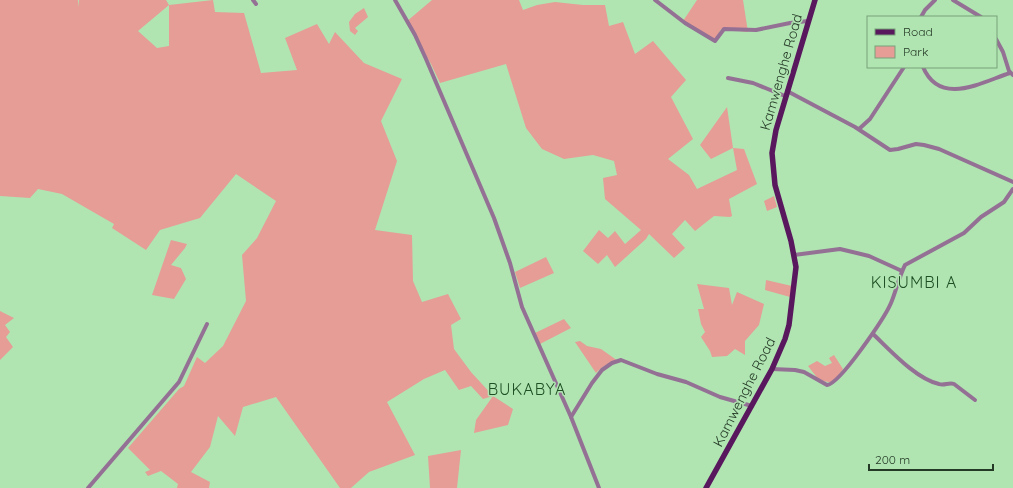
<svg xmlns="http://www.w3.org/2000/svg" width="1013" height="488" font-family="Quicksand,sans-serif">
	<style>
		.green { fill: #e59d96; fill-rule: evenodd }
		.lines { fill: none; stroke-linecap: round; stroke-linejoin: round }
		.minor { stroke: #947095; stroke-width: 4 }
		.major { stroke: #59175d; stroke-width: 5.5 }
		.labels { text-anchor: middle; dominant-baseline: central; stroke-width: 3; stroke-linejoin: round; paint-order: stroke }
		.street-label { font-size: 14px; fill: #253a26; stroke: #b0e5b2 }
		.quarter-label { font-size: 16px; letter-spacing: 1px; fill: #1f4f24; stroke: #b0e5b2 }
	</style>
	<rect width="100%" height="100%" fill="#b0e5b2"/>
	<g class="green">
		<path d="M 0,0 L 78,0 L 79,7 L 79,0 L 166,0 L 169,5 L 213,0 L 215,12 L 244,13 L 261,73 L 297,70 L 285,38 L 317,24 L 329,44 L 335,32 L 364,63 L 402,79 L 381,121 L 397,161 L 375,230 L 412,235 L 413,281 L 422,302 L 448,294 L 461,319 L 451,325 L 454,349 L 471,372 L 493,396 L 513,409 L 508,425 L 474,433 L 476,420 L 493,396 L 483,399 L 471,386 L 459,390 L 445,370 L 424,379 L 387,402 L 415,455 L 369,472 L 351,488 L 340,488 L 276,397 L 243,407 L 235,436 L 218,416 L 210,447 L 191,472 L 210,482 L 209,488 L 177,488 L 178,484 L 161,471 L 148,476 L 145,472 L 150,470 L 128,448 L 179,389 L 184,386 L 197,357 L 205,363 L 223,346 L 246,301 L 242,255 L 257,238 L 276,201 L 236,174 L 200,218 L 160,230 L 146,250 L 112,228 L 114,224 L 62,194 L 38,189 L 30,198 L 0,196 ZM 169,5 L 169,46 L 157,48 L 138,31 Z"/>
		<path d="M 432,0 L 519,0 L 523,10 L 537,5 L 555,2 L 583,5 L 605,5 L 609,26 L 623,22 L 635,54 L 653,41 L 686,80 L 671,97 L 693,139 L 668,159 L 689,175 L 697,189 L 737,170 L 733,148 L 711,159 L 700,145 L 727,107 L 733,148 L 744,149 L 757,184 L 729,199 L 732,216 L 730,217 L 714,216 L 695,231 L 685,220 L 672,234 L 685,248 L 674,258 L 649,234 L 646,239 L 615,267 L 607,255 L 598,264 L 583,251 L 599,230 L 608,238 L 615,231 L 625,244 L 641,230 L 605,199 L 603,178 L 617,175 L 614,161 L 593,155 L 564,159 L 542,149 L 526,128 L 506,64 L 440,83 L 431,64 L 406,22 Z"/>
		<path d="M 697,0 L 743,0 L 748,32 L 721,29 L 715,40 L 683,21 Z"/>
		<path d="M 364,8 L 368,17 L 355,28 L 358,31 L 355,35 L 350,31 L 349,22 L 355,14 Z"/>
		<path d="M 774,196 L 777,207 L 767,211 L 764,201 Z"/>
		<path d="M 171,240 L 187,244 L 185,248 L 171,265 L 181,268 L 186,279 L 174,299 L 152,295 Z"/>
		<path d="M 546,257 L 554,273 L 520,288 L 515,272 Z"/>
		<path d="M 766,280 L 792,286 L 790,297 L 765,290 Z"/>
		<path d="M 697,284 L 729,288 L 732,305 L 737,292 L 764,304 L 759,325 L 745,341 L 745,355 L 735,349 L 727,356 L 712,357 L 710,351 L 701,337 L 705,332 L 701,324 L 698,309 L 704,309 Z"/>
		<path d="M 0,311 L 14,318 L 5,325 L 10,332 L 6,337 L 13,347 L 0,360 Z"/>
		<path d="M 564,319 L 571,328 L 540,344 L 535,333 Z"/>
		<path d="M 580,341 L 587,346 L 601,349 L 618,361 C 609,362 602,367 596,373 L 575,342 Z"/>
		<path d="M 834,355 L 843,369 L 833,383 L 819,380 L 808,366 L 817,361 L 825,366 L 832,363 L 829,358 Z"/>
		<path d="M 461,450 L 457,488 L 430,488 L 428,456 Z"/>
	</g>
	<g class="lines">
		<g class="minor">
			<path d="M 253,0 L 256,4"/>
			<path d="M 395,0 L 415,35 L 426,59 L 494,218 L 510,263 L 522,307 L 571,417 L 599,488"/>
			<path d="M 655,0 L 685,23 L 715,41 L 724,29 L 756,30 L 790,23 L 808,21"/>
			<path d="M 953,0 L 981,17"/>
			<path d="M 921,17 L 925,10 L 935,0"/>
			<path d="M 996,39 L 1003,52 L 1009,71 L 1013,75"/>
			<path d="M 923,67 C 940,107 982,82 1010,73"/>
			<path d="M 728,78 L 753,83 L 785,96"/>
			<path d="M 787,91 L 855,127 L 890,150 L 898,149 L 916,144 L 924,145 L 939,149 L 1013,182"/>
			<path d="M 859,129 L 870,119 L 904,67"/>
			<path d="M 794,255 L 840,249 L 869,256 L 902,271"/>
			<path d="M 873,334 C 890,350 916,379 939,384 C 944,386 949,382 954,384 L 975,400"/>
			<path d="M 772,369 L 795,370 L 804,372 L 827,385 C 840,384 885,317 891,303 C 896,291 899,277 905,265 L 964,233 L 981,217 L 1004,202 L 1013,189"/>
			<path d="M 571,417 L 592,383 L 602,370 L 612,363 L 621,360 L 657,374 L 686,382 L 720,397 L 752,406"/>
			<path d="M 88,488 L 179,382 L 207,324"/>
		</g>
		<path class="major" d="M 706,488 L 772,369 L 785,339 L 789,325 L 796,267 L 791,241 L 775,185 L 772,153 L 776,130 L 815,0"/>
	</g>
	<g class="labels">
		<g class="street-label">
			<text transform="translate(781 72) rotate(-74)">Kamwenghe Road</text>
			<text transform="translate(744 392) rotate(-63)">Kamwenghe Road</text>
		</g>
		<g class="quarter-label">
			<text x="914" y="282">KISUMBI A</text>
			<text x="527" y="389">BUKABYA</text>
		</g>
	</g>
	<rect x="867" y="16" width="130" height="52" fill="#b0e5b2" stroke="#78a17a"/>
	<rect x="875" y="29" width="20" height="6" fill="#59175d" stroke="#78a17a"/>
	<text x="903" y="36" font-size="12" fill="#253a26">Road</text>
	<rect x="875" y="46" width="20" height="12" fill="#e59d96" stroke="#78a17a"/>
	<text x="903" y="56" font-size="12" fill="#253a26">Park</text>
	<path d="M869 464v6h124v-6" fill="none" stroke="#253a26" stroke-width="2"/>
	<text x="875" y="464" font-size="12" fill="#253a26" stroke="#b0e5b2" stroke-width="3" paint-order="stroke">200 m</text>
</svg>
